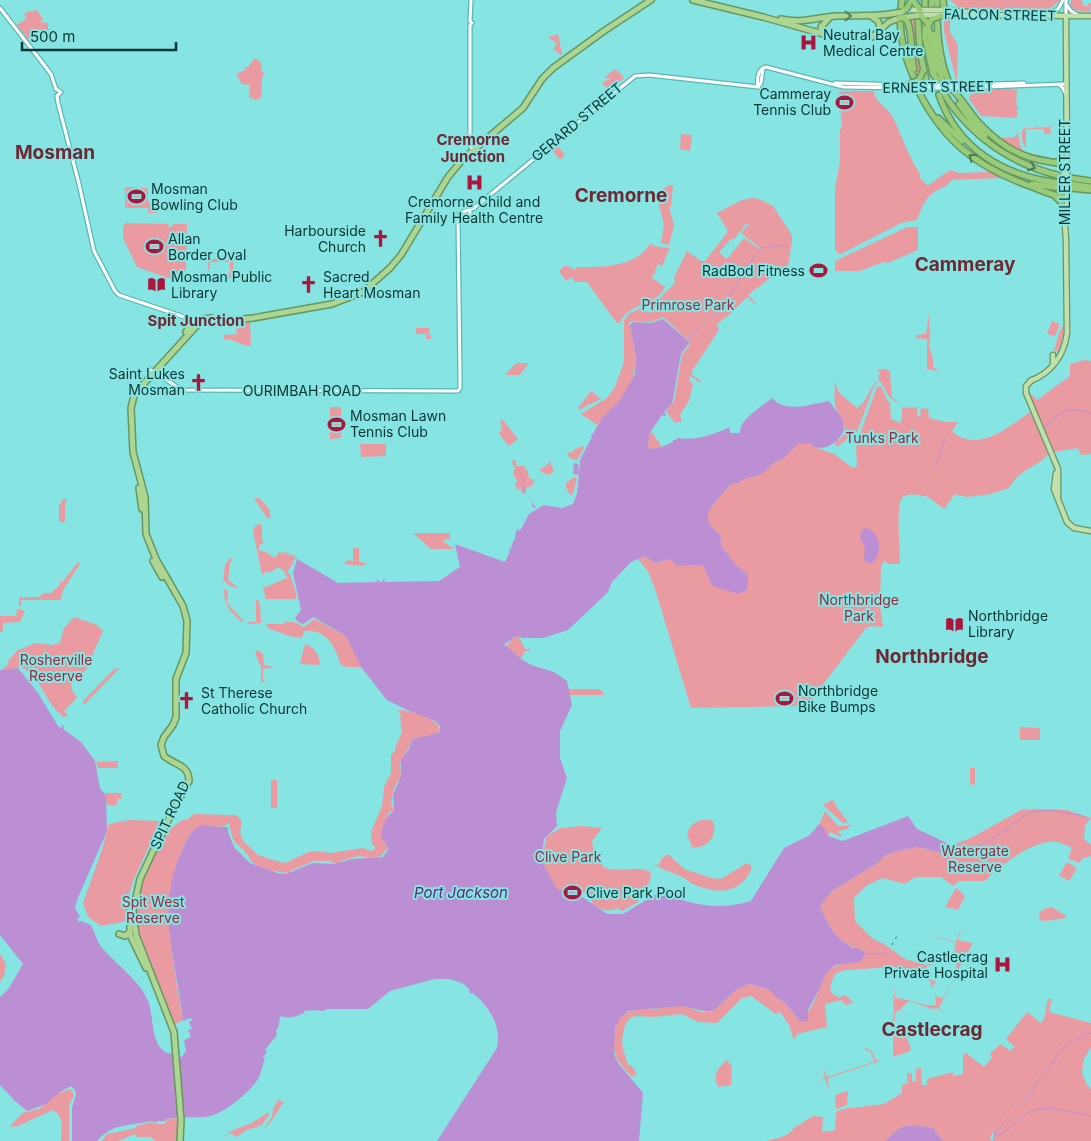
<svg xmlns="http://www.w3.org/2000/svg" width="1091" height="1141" viewBox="0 0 1091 1141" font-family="Inter,sans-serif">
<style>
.green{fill:#ea9ba2;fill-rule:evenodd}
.water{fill:#bc8fd4}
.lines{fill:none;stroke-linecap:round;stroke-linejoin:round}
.stream{stroke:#bc8fd4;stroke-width:1}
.motorway-tunnel{stroke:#6dc1bf;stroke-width:5;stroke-dasharray:5 2.5;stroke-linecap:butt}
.secondary-casing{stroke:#58b7b5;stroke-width:5.5}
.primary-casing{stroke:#679660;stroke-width:7}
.trunk-casing{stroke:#679660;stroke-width:8}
.motorway-casing{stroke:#679660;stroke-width:8}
.secondary{stroke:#fff;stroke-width:3}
.primary{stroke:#c2e0ae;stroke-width:4.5}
.trunk{stroke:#aed693;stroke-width:5}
.motorway{stroke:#99cb78;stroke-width:5}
.rail{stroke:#306b69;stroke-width:1;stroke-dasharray:2.5 5;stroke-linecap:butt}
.secondary-bridge-casing{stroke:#58b7b5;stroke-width:5.5;stroke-linecap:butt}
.primary-bridge-casing{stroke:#679660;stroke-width:7;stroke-linecap:butt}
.trunk-bridge-casing{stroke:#679660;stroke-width:8;stroke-linecap:butt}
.motorway-bridge-casing{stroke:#679660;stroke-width:8;stroke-linecap:butt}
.secondary-bridge{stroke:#fff;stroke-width:3}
.primary-bridge{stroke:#c2e0ae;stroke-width:4.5}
.trunk-bridge{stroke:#aed693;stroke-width:5}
.motorway-bridge{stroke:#99cb78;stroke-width:5}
.oneway{stroke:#547d5f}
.oneway2{stroke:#4a7853}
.labels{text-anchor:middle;stroke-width:4;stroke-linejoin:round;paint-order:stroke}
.street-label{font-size:14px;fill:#0a3534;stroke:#86e4e2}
.poi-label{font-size:14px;fill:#0a3534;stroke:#86e4e2;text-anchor:start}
.park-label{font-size:14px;fill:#942b3f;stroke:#86e4e2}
.neighbourhood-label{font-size:15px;font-weight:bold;fill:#6e2833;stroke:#86e4e2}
.water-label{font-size:15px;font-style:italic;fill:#61297a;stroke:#86e4e2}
.district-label{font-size:19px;font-weight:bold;fill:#6e2833;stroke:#86e4e2}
</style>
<rect width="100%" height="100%" fill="#86e4e2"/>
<g class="green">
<path d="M950 0H1060L1049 10H966L958 7Z"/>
<path d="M1071 0H1082L1083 6H1088V3H1091L1090 12 1074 10 1070 5Z"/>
<path d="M36 9 43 19 40 22 48 23V29H59L47 30 41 35 37 31 28 39 17 25 27 18 24 14 29 11 32 12Z"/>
<path d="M950 18V32L958 45 957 80H956L944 31V19Z"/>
<path d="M910 19H916C915 36 924 67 918 78L914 62Z"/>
<path d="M558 34 562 54 561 55 553 49 557 44 548 37Z"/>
<path d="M255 58 258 59V62L260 60 262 68 261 70 264 73 262 79 261 98 256 100 249 97 250 85 242 84 236 74 245 70V67H248Z"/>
<path d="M615 69 616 70 613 76 617 70 624 78 609 91 602 82 611 79 606 78 605 77Z"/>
<path d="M1012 88 1015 91 1017 88 1016 106H1018V110H1016L1018 112 1017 114V118L981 116 969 99 970 95 978 91Z"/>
<path d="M841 91H874C874 101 887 107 892 116 902 135 908 156 920 174V178L928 186C936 180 943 174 951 170L959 173 989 172 1002 178 952 180C946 188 941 187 933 193 924 199 921 210 917 220L901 223 841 254 838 253 835 250V188L840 162V130L842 127 839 93Z"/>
<path d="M1050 123 1051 134H1044V129H1026V148C1021 143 1022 136 1022 130L1026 128H1035V126L1038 128 1041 127 1044 128 1050 126Z"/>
<path d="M1018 132C1020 151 1022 154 1041 155V158C1024 154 1008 147 996 135L1000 136V138L1015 137Z"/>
<path d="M681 134 692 135 690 151 680 149Z"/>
<path d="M557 145 565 155 560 160 553 151 549 154 548 152Z"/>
<path d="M669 185H673L671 207H669L674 225 669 245 661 243 664 224 658 201 664 188Z"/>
<path d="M125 187 148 188V202H150V208H157V213H148V221V208H125Z"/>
<path d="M752 198 759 199 773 206 792 235V241L788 266 776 270 777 272 774 273V275L748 295 756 303 755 304 747 297 731 313 716 325 719 328 717 333 692 371V375L701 381 700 383 691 376 689 380 693 384 689 401 680 415 682 421 675 423 666 411 674 402 682 355 690 344 688 340 695 332 687 339 663 317 651 322 633 321 628 323 630 325C636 357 641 371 621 399 614 409 604 415 597 425L581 414 607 398 615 387 624 362V320L630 313 642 308 643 310 651 313 658 303 657 301 675 283 674 278 687 251 701 261H705L727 233V229L717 213 742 200ZM747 223 752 228 748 225 741 233 760 248 759 249 744 238 727 259 719 252 731 239H734ZM756 253 724 305 700 327 724 304Z"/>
<path d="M126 223 168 224 169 227H172L173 224H187L186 270 184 272V277H179L177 279 168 278 137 267 123 238V226Z"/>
<path d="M907 227H918V250L888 263 884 262 860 271H835V261Z"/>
<path d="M652 243 653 246 670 248 662 266 658 264 655 270 656 272 651 277 665 287C656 307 628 302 620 323H617L613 318 587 282H575L572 277 566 281 559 271 565 265 575 270 576 268 575 267C596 267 623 268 641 254 645 251 648 246 652 243Z"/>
<path d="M208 259H233L234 277 226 279H208V271H210V277H227L230 272V262H210V269H208Z"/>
<path d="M929 313 930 336 929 345 933 359V368L937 369V371L924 368H927V339L916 338V335L926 334Z"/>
<path d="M250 321 251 346C240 346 235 339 224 339V335L237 334 236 322Z"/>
<path d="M1052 321 1060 324 1055 336 1047 334Z"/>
<path d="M1064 324C1064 334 1062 342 1058 351H1054L1059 333Z"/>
<path d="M416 328H429V334L427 335H431V339H426V334H416Z"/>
<path d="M1085 360 1091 361V454L1081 455 1078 448 1054 452 1048 438 1044 442 1048 455C1033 469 1020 469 1009 488L991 494 967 497 955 494 944 509C939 506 934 500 928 497 922 495 906 492 902 498 896 505 900 552 900 564H889L884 561 881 567 880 606 883 627 872 626 866 628 809 703 801 706 691 708 656 592 648 571 638 559 645 556 655 563 670 559 677 566 703 565 748 575 736 565 722 547 720 535 710 525 708 520V513L711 507 731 484 739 483 743 479 761 475 776 461 783 459 799 443H809L814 447 834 454 853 468 857 466 856 445 877 387 880 386C885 390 884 398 890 403L891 419 900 423 902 418V408L917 407V416L920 417 921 408 928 409 929 418 945 422H958L952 431C977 454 1009 427 1030 412L1038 428 1042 426 1029 392 1037 400 1070 376V364Z"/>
<path d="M516 363H529L520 375H505Z"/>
<path d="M877 369H885L890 371 892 398 900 403C886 400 887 388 878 379L880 373Z"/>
<path d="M835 381 839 393 857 408C867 402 868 390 876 382H878L874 386 857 432 851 434 846 440 837 447 834 443C857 431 837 417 835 405 834 397 835 389 835 381Z"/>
<path d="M591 391 601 399 586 406 580 410 578 408Z"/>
<path d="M330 407H341V438L330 439Z"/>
<path d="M502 419 518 439 509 446 499 434 502 428 500 422Z"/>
<path d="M651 431 662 447 648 449 647 441Z"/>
<path d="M360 444H386V456L361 457Z"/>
<path d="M583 446 584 448 577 460 572 459 567 455 568 452 572 453 575 449Z"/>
<path d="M513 460H516V466H524L528 472 529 478 534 480V484L530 485 532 487H526V494L522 493 519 484 520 489 517 490 515 483 518 482 513 474 515 468 512 463Z"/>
<path d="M550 461 554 472 549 475 541 472 540 468 545 467Z"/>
<path d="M574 477 577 478 573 494 570 495 566 487V483Z"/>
<path d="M254 498H259L269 509 271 518H267Z"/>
<path d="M62 499H67L65 504V522H59V504H61Z"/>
<path d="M262 524V540L264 543 259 545V550L266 552 275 558 279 552 292 556V555L284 552V551L296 556H294L297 560H292L294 562 287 572 290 574 297 596 295 599H266L263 588 287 578 284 571 278 567 269 573 267 571 262 575 253 530 256 525Z"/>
<path d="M413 533H450V539H445L443 541 454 549H431Z"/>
<path d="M353 548H359V562L368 563 362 566 344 564 347 560 353 561Z"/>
<path d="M230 558H231L232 561 230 563 228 580 239 588 230 586 223 580 225 565Z"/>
<path d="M78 562 80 564 63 590 61 600H21L22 605 19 606V597H39L44 593H51L60 585V575L61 584Z"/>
<path d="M224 589 228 591 227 603 243 620 242 622C229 610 224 606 224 589Z"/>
<path d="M256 599 260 603 261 623 248 624V622H256Z"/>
<path d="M19 609 25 611 20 622 3 623V632H0V616H16L18 611H14Z"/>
<path d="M74 617 97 625 103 631 86 670 71 684 72 690 77 698 64 711 68 716 63 717C60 713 55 710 52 705 42 691 36 673 19 666L18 668 2 670 9 663 8 661 19 649H21L36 643 51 645 60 643 64 628Z"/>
<path d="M314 619 346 636 362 667H347L341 665C335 646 326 628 304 631L302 638 289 636 268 628 266 624H284L285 622H294L304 627Z"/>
<path d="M516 636 519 637 525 649H530V651H525L521 659 507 646 511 640Z"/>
<path d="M305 644C314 647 318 653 320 662L319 665 300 664Z"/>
<path d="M257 650 263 654 264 665 275 667 263 669V679L266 682H261V668L263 667H261L255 653Z"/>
<path d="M115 668 121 669 114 671H117L85 704H83V701Z"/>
<path d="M567 689H600L605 695H569Z"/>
<path d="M398 710C409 710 439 718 440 731L435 734 413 739 400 764 401 776 394 788 391 803 394 811 389 812 381 834V837L386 842 387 849 381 856 371 858 359 856 341 861 336 864 330 861H314L290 871V873C279 872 260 870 252 862 250 860 249 857 248 855 234 839 233 846 229 822L225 826 192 831C156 890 172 956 183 1020L174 1025 137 928 136 910 141 882 163 835 182 820H187L194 814 229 815H236L242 821 240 832 243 841 258 855 273 860 285 863 309 852 315 851 331 853 363 848 371 851 376 848 372 844 371 832 382 806 384 787 391 773V755L395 751V748L402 732 400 718H402Z"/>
<path d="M1020 727 1040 728V740H1020Z"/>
<path d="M118 761V768H98L96 762Z"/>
<path d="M970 768H975V785L970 784Z"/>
<rect x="271" y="780" width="6" height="28"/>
<path d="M105 793H121V799H117V805H107Z"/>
<path d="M832 800 834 801 836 806 848 822 843 823 823 805Z"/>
<path d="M1036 809 1067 810 1091 818 1085 825 1084 839 1091 845V856L1083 858 1079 863 1068 858 1072 848C1068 846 1062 843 1057 842 1034 839 1000 865 985 881H959L953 886 941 877H915L905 884 882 878 866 886 854 898 855 921 873 939 884 944 905 959 926 965 941 960V964L936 963 927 966 926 973 931 980 936 981 932 988 930 981 895 967 846 970 836 973C833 978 827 989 833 994 835 996 839 996 841 998L842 995 848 997 853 1003 846 1005 841 1000 825 1004 827 1027 797 1034 794 1040 789 1025 780 1012 776 1014 751 996 742 998 717 1023 698 1022 682 1014 654 1017 636 1016 630 1018 625 1025 622 1040 623 1049 628 1065H631L637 1074 632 1077C619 1063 612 1057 614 1037 618 1006 632 1011 656 1009 665 1008 675 1005 683 1006 689 1006 693 1010 698 1011 702 1013 709 1012 713 1011L737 989 749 984 768 989 777 998 785 1003 801 1022C807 1016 815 1001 818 992 822 985 822 976 828 971 839 961 852 965 864 957V952C838 942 831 932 820 906L832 891 876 864 886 855 902 850 918 847 942 853 952 850 951 845 969 839 1021 810Z"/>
<path d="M825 811 838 826H848L850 824 851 825 847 829 839 831 838 833 842 835 841 837 830 832 828 837 819 825Z"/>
<path d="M129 820 161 821 133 881 128 899 127 921 101 926 88 917 83 903 102 850 109 824Z"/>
<path d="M703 820H710L713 822C719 836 705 850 692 847L687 834C690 825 694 822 703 820Z"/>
<path d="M581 826 602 828 592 841C594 856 598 855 603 867 618 874 636 864 651 872 651 882 647 891 638 895V902L622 911 617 908C609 913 600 909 593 904 587 888 572 891 558 890L541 861 547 836 561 828Z"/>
<path d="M668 854 684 869 711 878 721 879 747 863 752 866C744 893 719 895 695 885 690 883 687 879 682 877 673 872 663 871 654 864L659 865 661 859Z"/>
<path d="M1067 862 1077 868 1069 881 1058 875 1060 874Z"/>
<path d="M956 888 965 896 958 910 945 907Z"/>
<path d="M1052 907 1066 916V918L1046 921 1040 920 1039 913 1044 909Z"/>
<path d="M962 927 958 940 973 943 956 974 968 980 955 975 939 1008 948 1016 937 1008 932 1009 909 1001 901 1008 908 1018 901 1009 895 1013V1028L907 1037 924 1030 907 1038 911 1049 910 1051 893 1057 894 985 895 998C909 998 922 1007 936 1005L935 992 937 997 943 998 953 979 959 954 954 950 945 958 954 950 956 943 921 933 956 942Z"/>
<path d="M0 954 6 964 4 976 0 982Z"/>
<path d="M1048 999H1052L1049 1012 1091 1023V1047L1084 1059 1082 1073 1087 1085 1091 1089V1141H994L995 1132 990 1136 992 1141H943L933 1128 915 1125 901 1127 885 1141H767C776 1138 789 1137 794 1128L813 1116 823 1117 822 1132 835 1130 836 1112 843 1109 884 1104 902 1093V1085L910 1083 907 1082V1073H912V1082L916 1081V1069L921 1068 922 1085H927V1079L953 1072V1076L963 1074V1055L966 1053 984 1067 992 1058 990 1053 1001 1044 1010 1051 1015 1047 1006 1039 1027 1012 1041 1023 1044 1019Z"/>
<path d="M866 1047 867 1049 872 1051 875 1059 880 1061 828 1078 829 1090 825 1079 814 1083 825 1078 823 1066 827 1077 874 1062 871 1052 865 1050Z"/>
<path d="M727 1060 732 1067 731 1085 718 1087C713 1074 717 1069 727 1060Z"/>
<path d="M70 1089 73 1092 74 1096 69 1105V1141H61C62 1129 64 1116 53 1110L18 1126 10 1127 22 1113 39 1109 57 1094Z"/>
<path d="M848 1091 847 1105 836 1109 835 1095Z"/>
<path d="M278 1100 284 1102C276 1111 275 1121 264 1128L272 1117 273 1109Z"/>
<path d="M267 1113H269V1115L261 1126H258L261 1119 257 1127 246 1130 237 1137 230 1133 220 1139 233 1130 252 1123Z"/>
<path d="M176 1117 178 1126 176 1141H155L151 1137H137L135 1134 118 1141H102L107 1134 136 1128V1126L152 1122 156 1124H165L167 1120Z"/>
</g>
<g class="water">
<path d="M663 319 687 340 689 343 681 354 672 404 664 412 666 414 665 416 662 415 649 434 648 449 662 447 673 442V440H676L677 438C696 441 713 435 730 427V433H740C740 418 762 407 772 398 786 414 811 404 829 401L843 420 844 431 837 441 827 447 819 448 814 447 809 443 805 444 799 443 783 459 776 461 761 475 743 479 739 483 731 484 711 507 708 514V520L710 525 720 535 722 547 736 565 748 575 747 590 738 594 712 586 703 565 677 566 670 559 655 563 645 556 631 562 612 582 608 592 568 630 543 638H523L516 636 505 644 504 645 507 646 521 659 531 665 554 672 567 681 572 705 560 731V758L567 778 556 812 557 826 544 839 541 861 558 890 574 891 607 914H623L658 893C692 903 715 912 751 901L784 848 810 835 819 824 824 828 828 836 843 841 908 816 917 829 951 845 952 850 942 853 918 847 902 850 886 855 876 864 832 891 820 906C825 918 830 929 839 938 843 942 848 944 852 948H858L866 953 860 962 835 965 826 973 819 990 808 1010V1021L801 1022 785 1003 777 998 768 989 749 984 737 989 713 1011C700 1012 695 1008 682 1006L628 1011 620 1018 615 1028 614 1054 618 1063 643 1093 639 1141H437L497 1048C502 1026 489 1007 473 993L471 994 469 991 470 990 464 984 450 979H435L390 991 368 1009H327L323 1011 314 1010 304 1011V1013C296 1017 288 1019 280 1016L279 1025 276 1031 277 1035 265 1050 267 1051 265 1055H263V1057L265 1058C262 1066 262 1072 258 1079 251 1091 222 1116 205 1117 192 1118 180 1116 167 1119L165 1121H157L156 1123 152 1121C130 1126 112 1123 97 1141H72V1108L76 1095 75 1090 71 1086 60 1092 46 1104 27 1111 14 1100 0 1085V997L9 988 23 964 0 935V670L18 668 38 693 58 726 61 728 62 725 64 726 63 729 81 742 95 761 100 788 106 796 107 831 77 900 75 908 80 917 77 919 79 922 81 921 91 925C95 933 97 942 103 949 116 964 141 982 148 1001 155 1017 149 1059 178 1053L181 1058 186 1051 184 1040 191 1037 188 1030 192 1029 189 1022 192 1020 191 1018 183 1021C177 963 154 906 183 849 187 841 190 831 198 827 206 823 212 827 220 827 223 827 225 827 228 827V832L234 847 250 863 277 873 286 874 313 863 334 864 352 859 383 857 388 850 386 842 381 839C381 829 385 816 394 811L393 795 401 776V760L408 751 413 739 438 733 440 731V726L435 721 407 710 387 700 361 667 346 636 313 617 305 623 301 624 296 620 295 618 301 610 293 573 297 559 338 583 378 582 376 579 379 580V582H382L384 579H385L384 582 439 581 460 567 455 544 505 562 510 551 508 547 511 549 513 541 515 540V536L517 537 515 535 517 529 520 531 529 514 537 509 532 506V503L525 493 537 509 544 505 562 508 573 504 577 493 579 475 573 474 574 463 578 464 579 473 580 460 592 437 591 435 593 434 602 418 620 400 635 374 636 358 630 325 634 322 651 323Z"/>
<path d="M867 528C889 536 877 574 864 560L865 548 860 537 862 530Z"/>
<path d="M915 1125 933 1128 943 1141H885L901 1127Z"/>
</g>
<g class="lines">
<g class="stream">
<path d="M687 340 724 305 749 264 760 249 762 248 784 245 788 246"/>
<path d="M1043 430C1054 420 1060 408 1076 410 1082 410 1086 411 1091 414"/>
<path d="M936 465 945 439"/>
<path d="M518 469 524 478 523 484 525 492"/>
<path d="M1007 830 1014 837"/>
<path d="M952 850C961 848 971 848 979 846 984 844 988 840 993 838 1022 821 1023 806 1062 812 1071 814 1081 814 1088 819"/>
<path d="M866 954 881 953 889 955"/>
<path d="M995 1135 1003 1133 1026 1114 1037 1109 1051 1108 1091 1116"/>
<path d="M993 1141 995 1132 1032 1093 1036 1083 1050 1067 1061 1049 1083 1035 1091 1033"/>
</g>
<g class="motorway-tunnel">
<path d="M919 11 920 0"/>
<path d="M934 82 939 95"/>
</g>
<defs>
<g id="secondary">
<path d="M471 0 470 21 472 23 470 25V133L471 147 473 150"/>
<path d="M1066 0V16"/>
<path d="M1066 4 1071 11 1078 15"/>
<path d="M0 8 51 74 56 89"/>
<path d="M1049 14 1058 9 1063 0"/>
<path d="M835 83 906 85"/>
<path d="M1058 84 1062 87 1066 94"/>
<path d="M957 85 1024 83"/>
<path d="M758 87C757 79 757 69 766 67L843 87 908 88"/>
<path d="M758 87 761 83 763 68"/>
<path d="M959 88 1066 84"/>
<path d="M56 89 61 92 57 96"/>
<path d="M57 96 58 103 79 184 94 251 115 291 119 295 193 320"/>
<path d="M471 139 479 141"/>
<path d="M474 208 635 76 649 75 758 87"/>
<path d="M469 217 470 212"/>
<path d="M151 370 182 390 458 391 460 388V375L458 218 460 213 474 208"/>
</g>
<g id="primary">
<path d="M943 10 980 13"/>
<path d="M941 15 1091 16"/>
<path d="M1066 16 1067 173"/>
<path d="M1064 168V138"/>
<path d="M1067 190V219"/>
<path d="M1053 355V363"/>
<path d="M1032 380 1026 386V393L1058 469V497"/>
<path d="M1030 381C1051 373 1064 356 1067 333L1066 240 1064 211"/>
<path d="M1056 473 1054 489 1067 522 1074 528 1091 531"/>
</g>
<g id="trunk">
<path d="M693 0 763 17 834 37H872L889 22 899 18"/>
<path d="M872 17 878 21 880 27"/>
<path d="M781 19C801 24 817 17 837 16 857 15 876 17 896 13"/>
<path d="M821 33V27L830 17"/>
<path d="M186 332 194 320 211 318"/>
<path d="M139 488 142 509"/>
<path d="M153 561 162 577"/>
<path d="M130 906V935L146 968"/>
<path d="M119 934 125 936 130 932"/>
<path d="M180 1141 181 1120 174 1032 136 935 133 911 140 879 163 830 189 781C189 764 174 765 164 756L161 745 164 737 173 725 176 717V679L186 653 187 621 183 606 156 559 146 534 145 497 133 452 131 408 134 396 139 389 199 323 253 318 332 304 363 292 390 268 401 255 448 177 463 159 523 108 542 79 553 68 604 31 651 0"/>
</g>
<g id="motorway">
<path d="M902 0C897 27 904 56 915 80"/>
<path d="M925 0V38L933 74"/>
<path d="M943 0 944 10"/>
<path d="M937 8V0"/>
<path d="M931 10 932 0"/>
<path d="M902 12 907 8 912 0"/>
<path d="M937 18C938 41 940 61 949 83"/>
<path d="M918 19 920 52 927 85"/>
<path d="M907 21C913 31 910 55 914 69"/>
<path d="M928 25 936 71"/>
<path d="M934 34 936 55 943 85"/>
<path d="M933 72C956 126 1005 163 1061 176"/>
<path d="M952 90C958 93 972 116 979 123 992 137 1008 150 1026 156 1038 161 1051 161 1064 165"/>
<path d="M919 92C944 141 976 166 1027 185 1039 189 1050 195 1063 197"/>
<path d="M939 95C958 150 1005 177 1061 183"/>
<path d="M959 104 972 122 985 136"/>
<path d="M938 118 962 141"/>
<path d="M1056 162 1060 161 1064 156"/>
<path d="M1070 178 1091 181"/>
<path d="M1032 184 1061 188"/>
<path d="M1070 184 1091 187"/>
<path d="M1070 188 1091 190"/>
<path d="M1055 196 1061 202 1064 212"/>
</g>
</defs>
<use href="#secondary" class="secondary-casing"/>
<use href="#primary" class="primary-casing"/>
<use href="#trunk" class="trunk-casing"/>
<use href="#motorway" class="motorway-casing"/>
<use href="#secondary" class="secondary"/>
<use href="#primary" class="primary"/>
<use href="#trunk" class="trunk"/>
<use href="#motorway" class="motorway"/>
<path class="rail" d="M892 945 894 939 897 937"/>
<defs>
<g id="secondary-bridge">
<path d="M912 85H957"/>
<path d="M908 88H959"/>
</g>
<g id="primary-bridge">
<path d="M914 10H941"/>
<path d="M924 15H941"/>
<path d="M1067 173V190"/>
<path d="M1063 192 1064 170"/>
</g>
<g id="trunk-bridge">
<path d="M896 13 902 12"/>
<path d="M900 18 921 15"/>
</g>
<g id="motorway-bridge">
<path d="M914 2 920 10"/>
<path d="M921 15 928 24"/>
<path d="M899 18H904L907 21"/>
<path d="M928 25 932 19 941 16"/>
<path d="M907 85 919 80 923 71"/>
</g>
</defs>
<use href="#secondary-bridge" class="secondary-bridge-casing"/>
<use href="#primary-bridge" class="primary-bridge-casing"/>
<use href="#trunk-bridge" class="trunk-bridge-casing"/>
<use href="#motorway-bridge" class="motorway-bridge-casing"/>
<use href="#secondary-bridge" class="secondary-bridge"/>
<use href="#primary-bridge" class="primary-bridge"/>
<use href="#trunk-bridge" class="trunk-bridge"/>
<use href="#motorway-bridge" class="motorway-bridge"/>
</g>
<defs><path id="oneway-chevron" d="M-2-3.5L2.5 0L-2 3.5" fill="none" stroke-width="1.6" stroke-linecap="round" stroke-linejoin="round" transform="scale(1.25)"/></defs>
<use class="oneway" href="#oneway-chevron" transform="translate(848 16)"/>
<g class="oneway2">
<use href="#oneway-chevron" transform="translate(972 157) rotate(-144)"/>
<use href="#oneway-chevron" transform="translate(1032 167) rotate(22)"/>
</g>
<defs>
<symbol id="hospital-bare" viewBox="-9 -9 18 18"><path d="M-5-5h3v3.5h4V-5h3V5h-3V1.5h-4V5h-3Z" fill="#ab153e" stroke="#86e4e2" stroke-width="2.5" paint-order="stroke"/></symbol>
<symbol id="stadium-bare" viewBox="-9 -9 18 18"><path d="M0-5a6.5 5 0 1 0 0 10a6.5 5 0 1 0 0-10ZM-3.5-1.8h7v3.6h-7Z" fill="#ab153e" stroke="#86e4e2" stroke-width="2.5" paint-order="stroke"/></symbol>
<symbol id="church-bare" viewBox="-9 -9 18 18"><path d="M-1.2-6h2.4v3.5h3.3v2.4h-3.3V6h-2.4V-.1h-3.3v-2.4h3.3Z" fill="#ab153e" stroke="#86e4e2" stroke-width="2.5" paint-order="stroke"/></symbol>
<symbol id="library-bare" viewBox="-9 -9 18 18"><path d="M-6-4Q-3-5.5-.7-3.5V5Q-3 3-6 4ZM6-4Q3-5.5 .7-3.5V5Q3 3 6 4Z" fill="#ab153e" stroke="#86e4e2" stroke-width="2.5" paint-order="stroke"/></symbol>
</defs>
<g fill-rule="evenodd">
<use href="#hospital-bare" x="796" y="30" width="25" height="25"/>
<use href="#stadium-bare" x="832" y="90" width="25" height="25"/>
<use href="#hospital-bare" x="462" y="170" width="25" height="25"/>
<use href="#stadium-bare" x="124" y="184" width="25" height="25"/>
<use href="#church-bare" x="368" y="226" width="25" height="25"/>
<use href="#stadium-bare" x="142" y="234" width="25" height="25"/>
<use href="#stadium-bare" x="806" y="258" width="25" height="25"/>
<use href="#library-bare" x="144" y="272" width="25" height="25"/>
<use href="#church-bare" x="296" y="272" width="25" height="25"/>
<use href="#church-bare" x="186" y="370" width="25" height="25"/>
<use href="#stadium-bare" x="324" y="412" width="25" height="25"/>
<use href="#library-bare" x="942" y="612" width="25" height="25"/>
<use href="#stadium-bare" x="772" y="686" width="25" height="25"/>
<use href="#church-bare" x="174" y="688" width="25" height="25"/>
<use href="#stadium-bare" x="560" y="880" width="25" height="25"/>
<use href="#hospital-bare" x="990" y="952" width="25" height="25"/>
</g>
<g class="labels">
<g class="street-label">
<text transform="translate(1000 15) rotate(1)" y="5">FALCON STREET</text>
<text transform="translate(938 87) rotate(-1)" y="5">ERNEST STREET</text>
<text transform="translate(577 122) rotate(-40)" y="5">GERARD STREET</text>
<text transform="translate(1065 172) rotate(-90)" y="5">MILLER STREET</text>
<text x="302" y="396">OURIMBAH ROAD</text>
<text transform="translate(170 815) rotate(-65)" y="5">SPIT ROAD</text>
</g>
<g class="poi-label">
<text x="823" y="40">Neutral Bay<tspan x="823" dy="16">Medical Centre</tspan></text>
<text x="831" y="99" text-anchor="end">Cammeray<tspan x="831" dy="16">Tennis Club</tspan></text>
<text x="151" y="194">Mosman<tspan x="151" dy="16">Bowling Club</tspan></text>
<text x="474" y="207" text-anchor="middle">Cremorne Child and<tspan x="474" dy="16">Family Health Centre</tspan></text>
<text x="366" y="236" text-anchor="end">Harbourside<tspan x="366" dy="16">Church</tspan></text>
<text x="168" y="244">Allan<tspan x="168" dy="16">Border Oval</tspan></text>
<text x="805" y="276" text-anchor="end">RadBod Fitness</text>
<text x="171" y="282">Mosman Public<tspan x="171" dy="16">Library</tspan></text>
<text x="323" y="282">Sacred<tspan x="323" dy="16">Heart Mosman</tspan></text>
<text x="185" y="379" text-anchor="end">Saint Lukes<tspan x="185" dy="16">Mosman</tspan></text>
<text x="350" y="421">Mosman Lawn<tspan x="350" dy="16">Tennis Club</tspan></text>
<text x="968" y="621">Northbridge<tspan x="968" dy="16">Library</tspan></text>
<text x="798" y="696">Northbridge<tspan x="798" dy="16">Bike Bumps</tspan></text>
<text x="201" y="698">St Therese<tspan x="201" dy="16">Catholic Church</tspan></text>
<text x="586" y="898">Clive Park Pool</text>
<text x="988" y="962" text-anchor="end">Castlecrag<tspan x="988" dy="16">Private Hospital</tspan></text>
</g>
<g class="park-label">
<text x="688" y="310">Primrose Park</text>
<text x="882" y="443">Tunks Park</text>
<text x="859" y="605">Northbridge<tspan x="859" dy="16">Park</tspan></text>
<text x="56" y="665">Rosherville<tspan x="56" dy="16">Reserve</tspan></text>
<text x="975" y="856">Watergate<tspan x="975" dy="16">Reserve</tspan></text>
<text x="568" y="862">Clive Park</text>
<text x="153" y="907">Spit West<tspan x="153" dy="16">Reserve</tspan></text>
</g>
<g class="neighbourhood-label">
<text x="473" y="145">Cremorne<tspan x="473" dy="17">Junction</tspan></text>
<text x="196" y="326">Spit Junction</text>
</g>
<g class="water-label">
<text x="461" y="898">Port Jackson</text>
</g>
<g class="district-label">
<text x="55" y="159">Mosman</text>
<text x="621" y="202">Cremorne</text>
<text x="965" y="271">Cammeray</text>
<text x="932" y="663">Northbridge</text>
<text x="932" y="1036">Castlecrag</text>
</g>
</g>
<path d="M22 42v8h154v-8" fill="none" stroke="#0a3534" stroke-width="2.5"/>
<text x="30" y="42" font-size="15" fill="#0a3534" stroke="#86e4e2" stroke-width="4" paint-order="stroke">500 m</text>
</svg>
